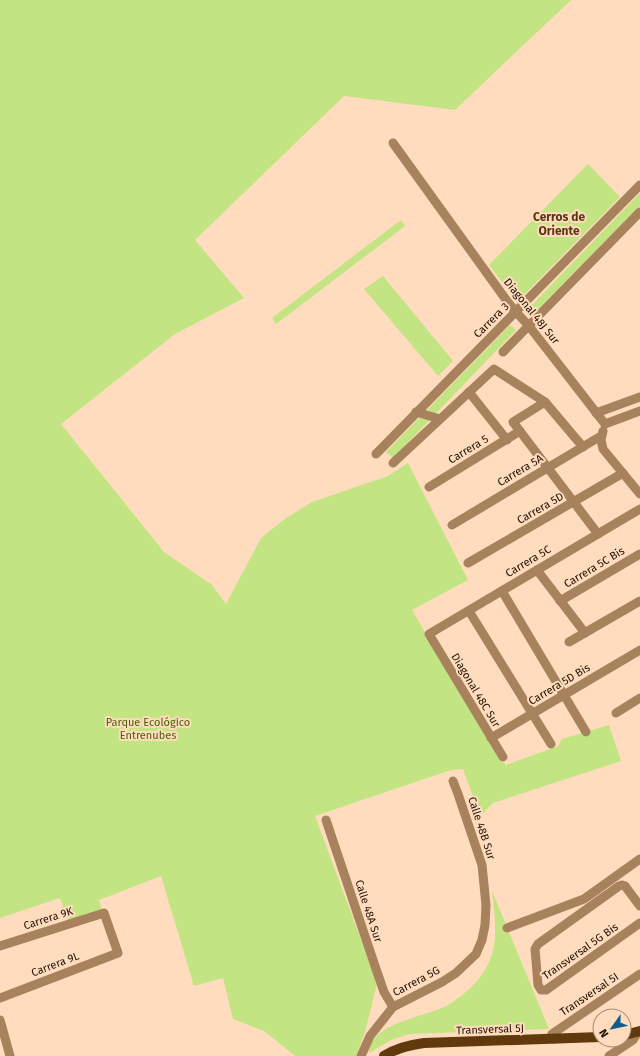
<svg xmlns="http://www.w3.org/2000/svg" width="640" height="1056" viewBox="0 0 640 1056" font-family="'Fira Sans',sans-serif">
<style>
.green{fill:#c3e482}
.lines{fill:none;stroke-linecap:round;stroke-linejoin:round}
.minor{stroke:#a8815d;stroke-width:9}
.major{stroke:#60390c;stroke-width:10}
.labels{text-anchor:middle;stroke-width:4;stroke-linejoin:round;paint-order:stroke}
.street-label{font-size:11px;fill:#201104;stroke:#fedcbd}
.park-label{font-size:11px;fill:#496004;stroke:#fedcbd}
.neighbourhood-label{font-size:12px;font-weight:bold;fill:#593712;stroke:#fedcbd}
</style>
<rect width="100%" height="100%" fill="#fedcbd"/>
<g class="green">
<path d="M0 0H571L455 110 344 96 195 240 244 298 175 334 61 424 164 552 212 585 226 604 261 538 286 518 312 502 388 476 408 463 468 580 412 610 499 759 506 765 558 746 562 739 609 725 621 761 493 803 480 816 463 769 452 770 439 774 315 816 377 983 365 1032 356 1056H295L264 1031 233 1019 223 978 194 986 161 876 99 900 102 911 68 921 60 898 0 918Z"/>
<path d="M588 164 620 197 517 302 489 265Z"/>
<path d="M640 193V206L537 310 531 306Z"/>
<path d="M401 220 405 226 276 324 272 318Z"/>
<path d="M383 276 453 361 438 376 364 289Z"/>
<path d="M510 325 516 330 393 458 386 452Z"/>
<path d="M492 891 549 1029 409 1034 391 1040 369 1053C369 1050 369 1046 371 1044 381 1022 426 1016 446 1006 469 993 489 973 494 946 497 928 494 910 492 891Z"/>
</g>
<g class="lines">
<g class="minor">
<path d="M393 143 507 301 516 312 529 326 605 424"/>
<path d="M503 352 640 212"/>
<path d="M469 392 507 440"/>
<path d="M545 402 513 422 598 534"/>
<path d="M416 412 440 419"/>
<path d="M596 413 640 397"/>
<path d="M605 424 640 411"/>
<path d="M603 431 601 440 603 449 640 494"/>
<path d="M376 454 640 185"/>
<path d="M393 463 494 369 545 402 583 447"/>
<path d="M429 487 520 431"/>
<path d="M452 525 601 436"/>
<path d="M468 563 623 473"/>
<path d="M537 570 585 633"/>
<path d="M502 591 586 732"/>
<path d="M560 601 640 554"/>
<path d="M469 611 551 744"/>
<path d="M569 642 640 601"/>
<path d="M616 713 640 698"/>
<path d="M491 738 640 650"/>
<path d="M503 757 429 634 640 509"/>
<path d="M326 820 376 969 384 992 393 1007"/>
<path d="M640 906 625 886 622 885 619 886 538 944 535 949 538 985 541 990H546L640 923"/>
<path d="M507 928 584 899 640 859"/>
<path d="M0 946 104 913 118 953 0 998"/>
<path d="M0 1020 10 1056"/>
<path d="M554 1039 552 1034 640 974"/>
<path d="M361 1056 370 1036 393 1007 442 982 456 973 476 954 482 940 485 925 486 905 482 865 458 794 453 781"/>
<path d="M609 1056 633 1040 638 1032"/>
</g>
<g class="major">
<path d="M624 1035 640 1031"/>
<path d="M384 1056C396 1048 409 1045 424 1043L600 1037"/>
</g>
</g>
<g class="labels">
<g class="street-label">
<text transform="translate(532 311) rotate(51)" y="4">Diagonal 48J Sur</text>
<text transform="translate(491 320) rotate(-45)" y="4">Carrera 3</text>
<text transform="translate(468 449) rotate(-31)" y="4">Carrera 5</text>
<text transform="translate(520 470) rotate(-31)" y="4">Carrera 5A</text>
<text transform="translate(540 508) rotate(-30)" y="4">Carrera 5D</text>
<text transform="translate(528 561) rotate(-31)" y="4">Carrera 5C</text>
<text transform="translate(594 567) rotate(-31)" y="4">Carrera 5C Bis</text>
<text transform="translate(559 684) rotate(-31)" y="4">Carrera 5D Bis</text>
<text transform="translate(476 690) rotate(59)" y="4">Diagonal 48C Sur</text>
<text transform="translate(482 828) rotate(72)" y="4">Calle 48B Sur</text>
<text transform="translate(369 911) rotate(72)" y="4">Calle 48A Sur</text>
<text transform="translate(48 918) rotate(-18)" y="4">Carrera 9K</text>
<text transform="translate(580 951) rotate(-35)" y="4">Transversal 5G Bis</text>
<text transform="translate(55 964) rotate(-21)" y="4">Carrera 9L</text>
<text transform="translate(416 981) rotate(-28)" y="4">Carrera 5G</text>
<text transform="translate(589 994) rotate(-34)" y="4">Transversal 5I</text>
<text transform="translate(490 1029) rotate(-2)" y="4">Transversal 5J</text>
</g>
<g class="park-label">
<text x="148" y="726">Parque Ecológico<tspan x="148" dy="13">Entrenubes</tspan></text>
</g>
<g class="neighbourhood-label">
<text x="559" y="221">Cerros de<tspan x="559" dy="14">Oriente</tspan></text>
</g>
</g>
<g transform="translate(612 1028) rotate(237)"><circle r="19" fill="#fedcbd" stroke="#a58b73"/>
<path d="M0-3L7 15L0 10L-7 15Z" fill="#0e5d90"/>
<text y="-6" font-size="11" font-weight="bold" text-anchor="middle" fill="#201104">N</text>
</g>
</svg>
